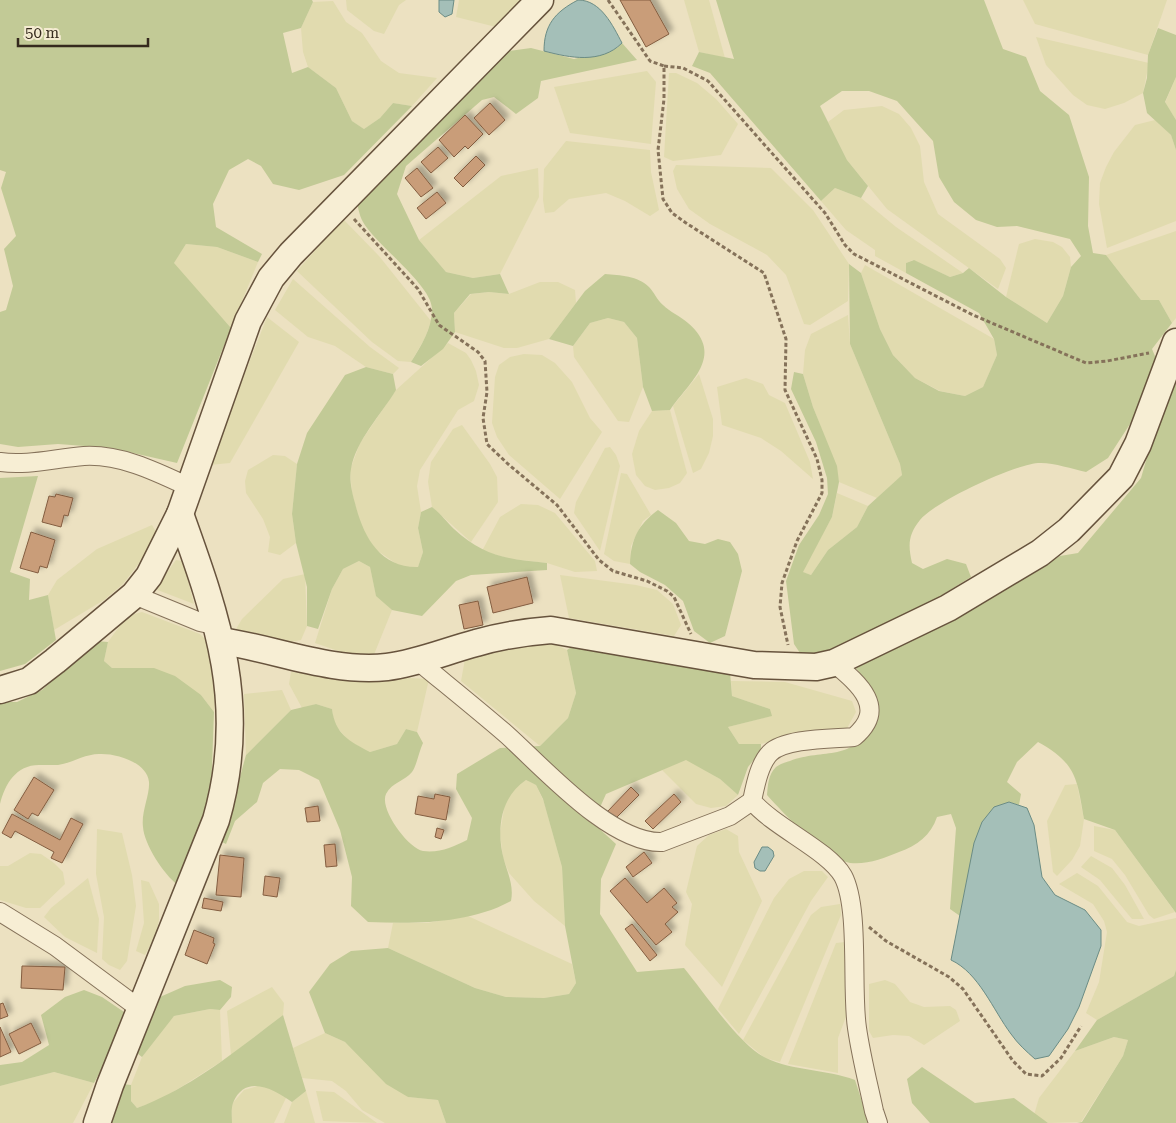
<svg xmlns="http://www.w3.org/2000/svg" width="1176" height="1123" viewBox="0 0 1176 1123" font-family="'Roboto Serif',serif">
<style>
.farmland{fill:#e1dbaf}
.green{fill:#c2ca96}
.water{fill:#a4bfb8;stroke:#6b8c85}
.building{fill:#c99d79;stroke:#835d40;filter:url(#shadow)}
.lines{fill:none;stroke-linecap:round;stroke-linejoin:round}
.street-casing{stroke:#85725a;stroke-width:20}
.secondary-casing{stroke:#67533d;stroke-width:29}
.path{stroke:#85725a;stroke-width:3;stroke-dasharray:4 2.5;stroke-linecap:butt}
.street{stroke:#f7eed4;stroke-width:18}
.secondary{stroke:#f7eed4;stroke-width:26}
</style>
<defs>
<filter id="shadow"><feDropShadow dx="4.5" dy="-4.5" stdDeviation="2.5" flood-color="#0004"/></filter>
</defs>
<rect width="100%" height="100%" fill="#ece1c1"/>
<g class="farmland">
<path d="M346 0H406L399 5 384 34 374 31 347 10Z"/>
<path d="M459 0H524L496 27 456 17Z"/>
<path d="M684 0H709L725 58 699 52Z"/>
<path d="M1023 0H1167L1148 55 1035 24Z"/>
<path d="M333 1 346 22 362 33 381 61 399 73 437 78 412 106 393 103 380 118 364 129 352 121 336 88 308 67 303 52 301 28 313 2Z"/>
<path d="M1036 37 1149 63 1143 93 1124 103 1105 109 1087 105 1073 95 1046 65Z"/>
<path d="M647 71 656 82 651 144 570 133 554 87Z"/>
<path d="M669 73H676L697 83 716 99 738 124 721 155 673 161 664 157Z"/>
<path d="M1176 77V120L1165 103Z"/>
<path d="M882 106 899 114 911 128 920 146 924 182 938 214 1000 259 1006 268 998 289 887 209 847 160 828 122 844 110Z"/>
<path d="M1155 120 1171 135 1176 150V221L1107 248 1099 204 1100 183 1106 167 1114 152 1135 125Z"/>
<path d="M566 141 650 150 651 172 659 210 650 216 625 201 606 193 569 199 554 212 545 213 543 200 544 169Z"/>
<path d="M676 165 771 168 813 210 849 264 848 301 810 325 804 324 786 275 767 255 710 224 689 209 677 189 673 171Z"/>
<path d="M538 168 539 197 500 274 473 278 446 272 419 240 501 176Z"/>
<path d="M835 188 861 198 896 227 963 273 950 277 913 260 906 263V273L875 256V250L846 230 821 201Z"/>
<path d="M343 219 379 256 431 321 425 338 411 362 398 361 372 342 297 271Z"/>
<path d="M1176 231V318L1172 323 1159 300H1141L1106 255Z"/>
<path d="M1035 239 1053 242 1062 247 1070 257 1071 267 1063 296 1047 323 1006 297 1019 244Z"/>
<path d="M186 244 217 247 258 262 231 328 173 264Z"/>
<path d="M865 265 994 339 997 355 983 387 965 396 940 391 915 378 893 355 880 329 861 273Z"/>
<path d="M293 279 370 347 399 368 393 374 366 367 335 346 308 337 275 310Z"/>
<path d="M540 282H558L575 290 576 303 549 339 517 348H504L455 332 454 313 471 294 489 292 509 294Z"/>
<path d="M848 315 850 344 900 464 902 475 877 498 839 482 835 463 813 407 803 374 805 350 811 334Z"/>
<path d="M267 317 299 342 230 463 209 465Z"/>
<path d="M608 318 624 322 637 338 643 387 629 422 618 421 574 357 573 346 590 323Z"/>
<path d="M448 343 466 353 471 360 476 371 479 385 474 401 458 410 420 470 417 486 421 512 418 528 423 552 418 567H401L375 549 361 527 352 493 350 470 360 443 396 390Z"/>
<path d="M524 354 542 355 555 363 572 382 590 418 602 432 560 499 509 455 497 437 492 423 495 377 499 365 510 357Z"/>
<path d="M699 374 713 419V436L709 453 701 469 693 473 673 406Z"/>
<path d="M746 378 763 384 769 395 785 403 810 462 813 479 781 451 761 438 722 425 717 387Z"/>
<path d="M670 410 687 473 680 483 669 488 655 490 645 486 636 475 632 454 639 431 652 411Z"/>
<path d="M462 425 490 464 497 477 498 502 471 542 432 507 428 482 431 462 453 429Z"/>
<path d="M610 447 616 455 620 466 600 551 574 513 576 502 605 448Z"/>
<path d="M273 455 285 456 297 464 292 514 296 543 280 555 268 552 270 537 263 519 246 493 245 481 248 470Z"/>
<path d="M621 473 627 474 651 515 643 521 631 546 630 564 614 561 604 554Z"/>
<path d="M837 493 868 506 857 527 828 550 811 575 802 572 832 517Z"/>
<path d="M521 504 538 505 555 513 595 561 597 571 575 572 547 563 511 559 482 551 500 517Z"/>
<path d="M152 525 156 532 143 558 123 584 104 600 54 630 48 595 57 580 97 549Z"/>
<path d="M176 560 183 561 194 604 155 589Z"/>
<path d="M359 561 370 567 376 595 392 610 373 657 347 654 315 643 332 589 343 569Z"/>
<path d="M305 574 307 626 301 640 290 642 236 629 242 619 283 579Z"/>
<path d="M560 575 636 585 657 590 673 604 681 625 674 636 569 618Z"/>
<path d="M142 612 200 634 208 642 216 670 214 712 201 695 129 669 112 668 104 661 108 642 127 616Z"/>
<path d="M535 644H554L567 650 576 693 568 718 540 746 461 681 465 659 512 647Z"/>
<path d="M291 672 429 679 417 732 406 729 397 744 370 752 350 742 334 724 332 709 316 704 302 708 289 684Z"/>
<path d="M731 681 785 682 852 701 856 712 845 732 785 737 761 744H739L728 727 771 716 770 709 732 696Z"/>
<path d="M282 690 291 710 246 755 244 694Z"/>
<path d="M686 759 720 779 738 795 726 806 711 808 696 804 662 770Z"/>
<path d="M526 780 536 785 544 802 562 867 565 926 534 901 509 873 503 858 500 833 505 803 516 786Z"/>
<path d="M1077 784 1084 819 1080 846 1072 860 1057 876 1053 872 1047 821 1065 785Z"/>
<path d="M1094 826 1115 830 1175 912 1154 919 1149 915 1125 875 1112 859 1094 851Z"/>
<path d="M97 829 122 833 132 875 136 906 127 961 120 970 109 965 102 959 104 917 96 874Z"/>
<path d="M726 829 738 836 739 852 762 901 722 987 685 945 692 904 686 892 697 846 709 835Z"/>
<path d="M30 853 41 854 54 863 63 872 65 884 40 908H26L0 900V866H8Z"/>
<path d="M1091 856 1112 868 1125 885 1144 919H1132L1100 880 1081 867Z"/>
<path d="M804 871H822L828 877 811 901 739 1034 718 1009 774 898 789 879Z"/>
<path d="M1077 873 1098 886 1127 922 1139 926 1176 918V970L1174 976 1097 1020 1086 1013 1099 982 1107 932 1104 921 1093 904 1059 884Z"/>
<path d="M88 878 99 919 97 953 65 937 44 917 51 908Z"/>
<path d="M141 880 149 882 159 904V920L156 934 145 955 136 951 144 923Z"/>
<path d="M840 904 841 915 780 1062 765 1058 743 1040 811 915 821 907Z"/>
<path d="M468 916 572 964 576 983 569 994 544 998 506 997 475 988 388 948 393 923H427Z"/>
<path d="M845 942 847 1014 838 1038V1073L788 1064 836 943Z"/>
<path d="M885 980 895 984 910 1002 924 1007 950 1006 956 1010 960 1021 924 1045 909 1036 893 1035 873 1038 869 1031V984Z"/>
<path d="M272 987 284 1003 283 1015 231 1055 227 1011Z"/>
<path d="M210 1009 220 1010 222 1061 162 1099 137 1108 131 1101V1085L142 1057 157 1034 174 1016Z"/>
<path d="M325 1033 345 1042 408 1097 438 1100 446 1123H385L362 1110 346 1091 332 1081 302 1078 293 1048Z"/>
<path d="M1114 1037 1128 1040 1123 1056 1081 1122 1048 1123 1034 1115 1039 1098 1075 1051Z"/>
<path d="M54 1072 94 1083 73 1123H0V1086Z"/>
<path d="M261 1085 275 1089 286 1098 274 1123H232V1104L244 1090Z"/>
<path d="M306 1091 315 1123H284L292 1102Z"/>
<path d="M316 1091 334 1092 377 1123 323 1121Z"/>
</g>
<g class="green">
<path d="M0 0H312L313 2 301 28 283 33 292 73 308 67 336 88 352 121 364 129 380 118 393 103 412 106 344 175 299 190 273 184 261 166 248 159 229 170 213 204 216 227 262 254 258 262 217 247 186 244 174 263 231 328 177 463 111 448 58 444 18 447 0 444V312L6 310 13 286 4 249 16 236 1 188 6 172 0 170Z"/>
<path d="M716 0H984L1003 49 1026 57 1040 91 1069 115 1089 177 1088 226 1093 253 1106 255 1141 300H1159L1172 323 1152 349 1157 361 1139 410 1108 458 1086 472C1072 469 1055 463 1041 463 1018 462 934 502 920 520 908 535 908 545 912 563L923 569 947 559 966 564 971 577C919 609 863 647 802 656L794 644 786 581 799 545 819 515 828 494 827 478 816 442 791 389 794 372 803 374 813 407 837 466 839 482 832 517 803 572 811 575 828 550 857 527 868 506 902 475 900 464 850 344 849 264 861 273 880 329 893 355 915 378 939 391 965 396 983 387 997 355 994 339 979 313 906 273V263L914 260 950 277 963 273 969 268 1006 297 1047 323 1063 296 1071 267 1081 256 1070 239 1017 226 997 227 976 220 954 202 939 177 933 141 897 101 869 91H842L820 106 847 160 868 186 861 198 835 188 821 201 710 73 692 66 699 52 734 59Z"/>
<path d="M1158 28 1176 35V77L1165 102 1176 120V150L1171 135 1147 113 1143 93 1147 78 1148 55Z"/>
<path d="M622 43 637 60 541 81 538 98 516 114 494 97 482 100 406 166 397 194 419 240 446 272 473 278 500 274 509 294 489 292 470 294 454 313 455 332 443 349 421 366 411 362C421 346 432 329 432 309 432 285 375 244 363 222 359 215 358 206 356 199L493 58 509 51 531 48 574 59 617 48Z"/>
<path d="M605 274C620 275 638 276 649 287 654 292 657 300 663 305 670 312 680 316 688 323 726 356 689 382 670 410L652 411 643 387 637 338 624 322 608 318 590 323 573 346 549 339 585 291Z"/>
<path d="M366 367 393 374 396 390C381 415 356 440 351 469 349 479 352 493 355 503 363 536 380 568 418 567L423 552 418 528 421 512 432 507C441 514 446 521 454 529 484 557 508 559 547 563V570L471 575 456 581 422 616 392 610 376 596 370 567 359 561 343 569 332 589 318 629 307 626V587L296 543 292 514 297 464 307 433 345 375Z"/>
<path d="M1176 375V913L1115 830 1084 819C1077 778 1076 763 1038 742L1017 762 1007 782 1021 794 1019 805 1009 802 967 880 960 916 950 909 956 828 951 814 937 817C931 835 917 846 899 852 884 858 867 865 850 863 827 859 783 813 767 795 768 785 768 775 776 767 780 764 786 762 790 761 823 748 856 763 871 721 880 695 870 687 855 667L1060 556 1078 553 1141 478 1164 399Z"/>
<path d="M38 476 10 572 30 579 29 600 48 595 56 640 25 664 0 671V478Z"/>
<path d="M658 510 676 523 689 541 705 544 718 539 730 542 738 554 742 571 725 636 710 643 694 631 683 601 665 585 640 572 630 564C631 539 638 525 658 510Z"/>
<path d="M96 641 108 642 104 661 112 668H154L175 676 201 695 214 712 211 795 178 885C164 875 144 844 143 827 141 812 150 795 149 782 147 762 116 753 99 754 85 754 72 763 58 765 52 765 45 765 39 765 16 765 5 784 0 804V702H17L42 690Z"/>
<path d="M577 643 730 672 732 696 770 709 772 716 728 727 739 744H761V751L748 767 738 795 720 779 686 760 606 794 593 823 616 844 601 879 600 914 637 972 684 968C703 991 740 1046 766 1058 793 1071 826 1069 855 1080L869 1123H446L438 1100 408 1097 386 1084 345 1042 325 1033 309 992 330 964 351 951 388 948 475 988 506 997 544 998 569 994 576 983 565 926 562 867 543 799 536 785 526 780C500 797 496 831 504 860 508 874 514 886 511 901 469 924 415 924 368 922L351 906 352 877 340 830 319 780 299 770 280 769 263 783 257 802 235 821 226 844 216 839 235 795 246 755 291 710 316 704 332 709C335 734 349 741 370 752L397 744 406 729 417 732 423 743C419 751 417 765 412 772 405 781 392 782 386 794 379 809 408 848 423 851 440 853 453 847 467 840L472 818 456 789 457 774 500 748 540 746 568 718 576 693 567 650Z"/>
<path d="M1176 970V1123H1077L1082 1122 1123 1056 1128 1040 1114 1037 1075 1051 1097 1020 1174 976Z"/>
<path d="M220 980 232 987 231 997 220 1010 210 1009 174 1016 142 1057 133 1050 160 997 185 986Z"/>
<path d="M84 990 102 997 124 1012 122 1031 94 1083 54 1072 0 1086V1065L22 1062 49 1045 41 1015 65 997Z"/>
<path d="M283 1015 306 1091 292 1102C274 1089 245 1073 233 1103 231 1108 232 1117 232 1123H112L123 1084 131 1085V1101L137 1108C191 1088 237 1050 283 1015Z"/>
<path d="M922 1067 975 1103 1014 1098 1048 1123H930L912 1103 907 1079Z"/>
</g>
<g class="water">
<path d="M439 0H454L452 14 445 17 439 12Z"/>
<path d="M578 0C601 0 613 26 622 43 601 64 570 58 544 51 544 25 555 12 578 0Z"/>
<path d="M1009 802 1027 808 1034 825 1042 877 1055 895 1085 910 1101 930V946L1079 1007 1068 1029 1049 1056 1035 1059C1026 1051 1018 1044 1011 1034 993 1010 979 973 951 960L974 843 982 822 994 807Z"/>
<path d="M762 847H768L773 851 774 856 765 871H760L755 868 754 862Z"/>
</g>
<g class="building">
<path d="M620 0H650L669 34 646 47Z"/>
<path d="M490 103 505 120 489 135 474 118Z"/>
<path d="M465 115 483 134 468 149 465 146 454 157 439 140Z"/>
<path d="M438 147 448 158 431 173 421 162Z"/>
<path d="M476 156 485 165 463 187 454 178Z"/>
<path d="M417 168 433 188 421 197 405 178Z"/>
<path d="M437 192 446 203 426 219 417 208Z"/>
<path d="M56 494 73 498 68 516 64 515 61 527 42 522 49 496 55 497Z"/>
<path d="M31 532 55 540 47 568 40 566 38 573 20 568Z"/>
<path d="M527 577 533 603 493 613 487 587Z"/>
<path d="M478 601 483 625 464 629 459 605Z"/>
<path d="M34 777 54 790 38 816 32 813 28 819 14 810Z"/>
<path d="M631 787 639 795 615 819 607 812Z"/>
<path d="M435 794 450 797 446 820 415 814 418 796 434 799Z"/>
<path d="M674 794 681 802 653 829 645 821Z"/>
<path d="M318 806 320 821 307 822 305 808Z"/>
<path d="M12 814 60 840 71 818 83 824 62 863 51 858 54 852 15 831 11 838 2 833Z"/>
<path d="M437 828 444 830 441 839 435 837Z"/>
<path d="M335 844 337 866 326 867 324 845Z"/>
<path d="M644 852 652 863 633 877 626 867Z"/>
<path d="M220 855 244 858 241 897 216 895Z"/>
<path d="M265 876 280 878 277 897 263 895Z"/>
<path d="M625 878 647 903 664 888 677 903 672 907 678 912 665 924 672 932 656 945 610 891Z"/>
<path d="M204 898 223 902 221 911 202 908Z"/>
<path d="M632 924 657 955 650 961 625 929Z"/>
<path d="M194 930 214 938 213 943 215 944 207 964 185 955Z"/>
<path d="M22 966 65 967 63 990 21 988Z"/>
<path d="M3 1003 8 1016 0 1019V1004Z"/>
<path d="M31 1023 41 1043 19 1054 9 1034Z"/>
<path d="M0 1027 11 1052 0 1057Z"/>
</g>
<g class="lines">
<defs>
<g id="street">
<path d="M0 462C27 466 56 458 84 456 121 454 157 472 189 487"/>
<path d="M134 595 200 622 218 626"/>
<path d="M418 661C447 685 477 709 506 734 543 767 611 844 662 842L730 816 752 801"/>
<path d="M834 663C859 684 888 708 854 737 833 739 785 738 770 753 759 764 755 787 752 801 775 828 828 850 843 876 860 908 851 989 857 1028 861 1056 868 1083 874 1111L878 1123"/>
<path d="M0 912 55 946 140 1009"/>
</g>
<g id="secondary">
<path d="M221 641C276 649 331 673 387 667 418 663 446 651 476 643 500 636 525 632 551 630L754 665 816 667 834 663 948 608 1040 553 1069 530 1121 477 1138 444 1176 342"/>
<path d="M0 690 29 681 55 661 134 595 149 576 180 514 248 321 271 278 291 254 540 0"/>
<path d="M97 1123 110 1085 216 820C249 706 218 620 180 514"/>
</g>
</defs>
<use href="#street" class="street-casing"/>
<use href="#secondary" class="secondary-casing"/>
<g class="path">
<path d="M608 0 650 61 664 66V99L658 150 663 199 672 213 686 223 764 273 786 339 785 390 817 459 822 480V493L797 541 782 583 780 607 788 645"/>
<path d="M664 66 683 68 708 81 825 213 845 245 854 254 973 315 1086 363 1107 361 1149 353"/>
<path d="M354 219 418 289 439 325 478 352 485 361 487 392 483 418 487 444 508 464 557 505 599 560 613 571 647 581 667 591 674 597 691 634"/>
<path d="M869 927 886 941 949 977 963 989 1013 1061 1026 1074 1042 1076 1061 1058 1081 1026"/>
</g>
<use href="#street" class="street"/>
<use href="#secondary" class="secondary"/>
</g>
<path d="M18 38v8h130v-8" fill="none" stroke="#352a1d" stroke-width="2.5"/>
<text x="25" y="38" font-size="15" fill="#352a1d" stroke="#f4ebd1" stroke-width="4" paint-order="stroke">50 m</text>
</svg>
